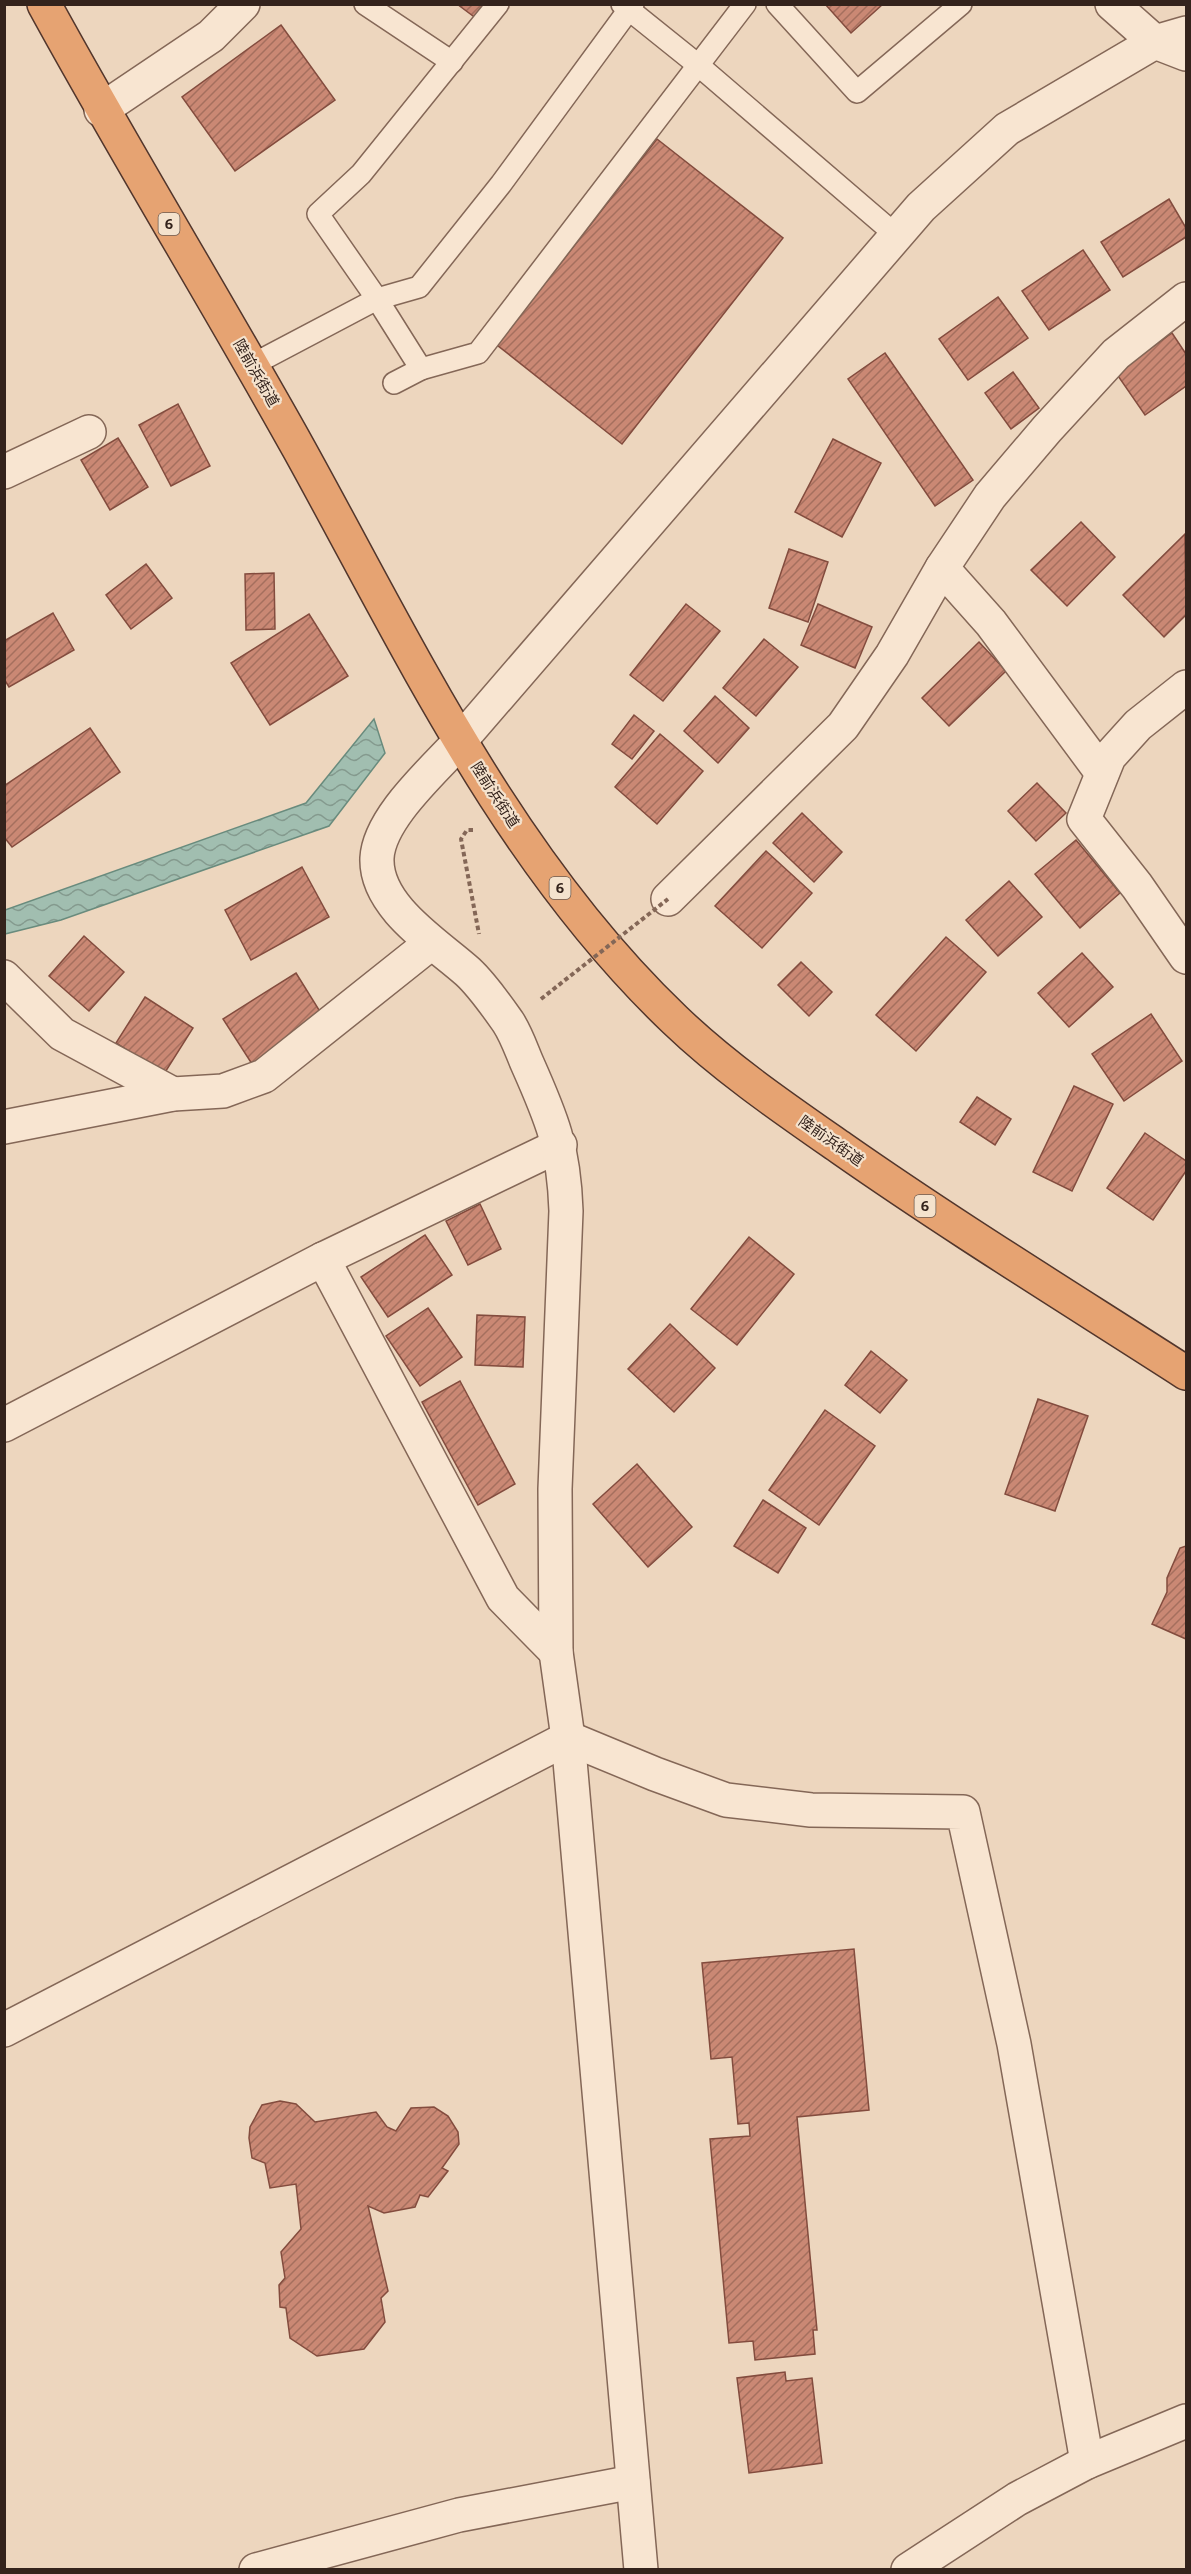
<svg xmlns="http://www.w3.org/2000/svg" width="1191" height="2574" viewBox="0 0 1191 2574" font-family="Bitter,'Noto Sans JP',serif">
<style>
.water{fill:url(#water-waves);stroke:#698b7d;stroke-width:1.5}
.building{fill:url(#building-hatch);stroke:#834c3e;stroke-width:1.5}
.lines{fill:none;stroke-linecap:round;stroke-linejoin:round}
.service-casing{stroke:#846757;stroke-width:24}
.minor-casing{stroke:#846757;stroke-width:36}
.tertiary-casing{stroke:#846757;stroke-width:36}
.trunk-casing{stroke:#52362c;stroke-width:36}
.path{stroke:#846757;stroke-width:4;stroke-dasharray:4.5 3;stroke-linecap:butt}
.service{stroke:#f8e5d1;stroke-width:21}
.minor{stroke:#f8e5d1;stroke-width:33}
.tertiary{stroke:#f8e5d1;stroke-width:33}
.trunk{stroke:#e6a372;stroke-width:33}
.path-bridge{stroke:#846757;stroke-width:4;stroke-dasharray:4.5 3;stroke-linecap:butt}
.labels{text-anchor:middle;stroke-width:4.5;stroke-linejoin:round;paint-order:stroke}
.shield{fill:#f4e2cd;stroke:#6e5c51;stroke-width:1.5}
.shield-label{font-size:14px;font-weight:bold;fill:#34231c}
.street-label{font-size:15px;fill:#34231c;stroke:#f4e2cd}
</style>
<defs>
<pattern id="water-waves" width="16" height="10" patternUnits="userSpaceOnUse" patternTransform="scale(1.5)"><rect width="16" height="10" fill="#a1beb0"/><path d="M0 5q4-4 8 0t8 0" fill="none" stroke="#849a8e"/></pattern>
<pattern id="building-hatch" width="6" height="6" patternUnits="userSpaceOnUse" patternTransform="scale(1.5)"><rect width="6" height="6" fill="#ca8874"/><path d="M-1 1l2-2M0 6l6-6M5 7l2-2" fill="none" stroke="#a56f5e"/></pattern>
</defs>
<rect width="100%" height="100%" fill="#edd6be"/>
<path class="water" d="M374 719 385 753 329 826 61 920 5 934V910L306 803Z"/>
<g class="building">
<path d="M457 4H488L477 19Z"/>
<path d="M825 4H883L851 33Z"/>
<path d="M281 25 335 100 235 171 182 97Z"/>
<path d="M657 139 783 238 622 444 497 345Z"/>
<path d="M1169 199 1186 228V237L1123 277 1101 242Z"/>
<path d="M1083 250 1110 290 1049 330 1022 291Z"/>
<path d="M998 297 1028 338 968 380 939 339Z"/>
<path d="M1172 333 1186 354V386L1145 415 1116 373Z"/>
<path d="M885 353 973 480 935 506 848 379Z"/>
<path d="M1013 372 1039 408 1011 429 985 393Z"/>
<path d="M178 404 210 466 171 486 139 425Z"/>
<path d="M118 438 148 487 110 510 81 460Z"/>
<path d="M833 439 881 463 842 537 795 512Z"/>
<path d="M1081 522 1115 557 1067 606 1031 570Z"/>
<path d="M1185 534 1186 615 1164 637 1123 595Z"/>
<path d="M789 549 828 562 808 622 769 608Z"/>
<path d="M146 564 172 598 131 629 106 595Z"/>
<path d="M274 573 275 629 246 630 245 574Z"/>
<path d="M686 604 720 631 663 701 630 675Z"/>
<path d="M818 604 872 627 855 668 801 645Z"/>
<path d="M53 613 74 650 9 687 4 679V641Z"/>
<path d="M309 614 348 676 270 725 231 663Z"/>
<path d="M764 639 798 667 756 716 723 688Z"/>
<path d="M979 642 1006 671 949 726 922 698Z"/>
<path d="M715 696 749 728 718 763 684 731Z"/>
<path d="M634 715 654 731 632 759 612 744Z"/>
<path d="M90 728 120 772 12 847 4 837V786Z"/>
<path d="M660 734 703 771 657 824 615 787Z"/>
<path d="M1037 783 1066 813 1036 841 1008 811Z"/>
<path d="M802 813 842 852 814 882 773 843Z"/>
<path d="M1076 840 1120 893 1080 928 1035 874Z"/>
<path d="M766 851 812 893 762 948 715 906Z"/>
<path d="M302 867 329 917 251 960 225 910Z"/>
<path d="M1009 881 1042 917 998 956 966 920Z"/>
<path d="M84 936 124 972 89 1011 49 976Z"/>
<path d="M946 937 986 972 916 1051 876 1015Z"/>
<path d="M1082 953 1113 987 1069 1027 1038 993Z"/>
<path d="M801 962 832 992 809 1016 778 985Z"/>
<path d="M296 973 324 1018 252 1064 223 1019Z"/>
<path d="M145 997 193 1028 164 1074 116 1043Z"/>
<path d="M1151 1014 1182 1061 1124 1101 1092 1054Z"/>
<path d="M1074 1086 1113 1104 1072 1191 1033 1172Z"/>
<path d="M977 1097 1011 1119 995 1145 960 1122Z"/>
<path d="M1145 1133 1186 1161V1171L1153 1220 1107 1188Z"/>
<path d="M480 1204 501 1249 468 1265 446 1221Z"/>
<path d="M425 1235 452 1275 388 1317 361 1277Z"/>
<path d="M749 1237 794 1274 737 1345 691 1309Z"/>
<path d="M428 1308 462 1357 420 1386 386 1336Z"/>
<path d="M477 1315 525 1317 523 1367 475 1365Z"/>
<path d="M670 1324 715 1368 674 1412 628 1369Z"/>
<path d="M871 1351 907 1380 880 1413 845 1385Z"/>
<path d="M460 1381 515 1484 478 1505 422 1402Z"/>
<path d="M1038 1399 1088 1416 1055 1511 1005 1494Z"/>
<path d="M825 1410 875 1446 819 1525 769 1490Z"/>
<path d="M637 1464 692 1527 648 1567 593 1504Z"/>
<path d="M763 1500 806 1528 778 1573 734 1546Z"/>
<path d="M1186 1546V1639L1152 1624 1167 1592V1578L1180 1548Z"/>
<path d="M854 1949 869 2110 797 2117 817 2330H813L815 2354 755 2360 753 2341 729 2343 710 2139 750 2136 749 2123 738 2124 732 2057 711 2059 702 1963Z"/>
<path d="M280 2101 296 2104 315 2122 376 2112 387 2127 396 2131 411 2108 434 2107 448 2116 458 2132 459 2144 442 2168 448 2171 428 2197 420 2195 415 2207 384 2213 368 2206 388 2291 381 2298 385 2322 364 2349 317 2356 290 2338 286 2308 280 2307 279 2285 285 2278 281 2252 301 2229 296 2184 270 2188 265 2163 252 2158 249 2138 250 2127 262 2105Z"/>
<path d="M785 2372 786 2381 812 2378 822 2463 749 2473 737 2378Z"/>
</g>
<g class="lines">
<defs>
<g id="service">
<path d="M365 4 452 62"/>
<path d="M498 4 361 174 318 214 377 299 421 369 478 353 745 4"/>
<path d="M622 4 698 65 897 236"/>
<path d="M777 4 857 92 961 4"/>
<path d="M252 365 377 299 419 287 501 184 633 4"/>
<path d="M394 383 421 369"/>
</g>
<g id="minor">
<path d="M1112 4 1155 42 1186 54"/>
<path d="M101 110 211 36 243 4"/>
<path d="M4 472 89 432"/>
<path d="M1186 687 1138 725 1109 757 1084 819 1137 886 1186 957"/>
<path d="M1102 773 991 623 942 568 990 496 1047 429 1116 354 1186 299"/>
<path d="M668 899 843 726 892 655 942 568"/>
<path d="M4 977 62 1034 173 1094"/>
<path d="M4 1127 173 1094 223 1091 264 1076 431 943"/>
<path d="M323 1259 503 1598 556 1652"/>
<path d="M4 1425 323 1259 560 1145"/>
<path d="M4 2030 568 1738 655 1774 726 1800 811 1810 963 1812 1014 2044 1087 2462"/>
<path d="M256 2570 459 2515 633 2482"/>
<path d="M908 2570 1017 2499 1087 2462 1186 2421"/>
</g>
<path id="tertiary" d="M641 2570 568 1738 556 1652 555 1489 566 1211C564 1148 552 1119 527 1063 521 1049 516 1034 508 1022 496 1005 483 986 468 972 437 944 375 907 377 858 379 818 433 771 460 741L921 207 1007 129 1155 42 1186 33"/>
<path id="trunk" d="M44 4C126 154 216 300 299 449 409 648 508 861 675 1020 725 1068 785 1109 841 1148 954 1227 1071 1299 1186 1373"/>
</defs>
<use href="#service" class="service-casing"/>
<use href="#minor" class="minor-casing"/>
<use href="#tertiary" class="tertiary-casing"/>
<use href="#trunk" class="trunk-casing"/>
<path class="path" d="M473 830H467L461 839 479 934"/>
<use href="#service" class="service"/>
<use href="#minor" class="minor"/>
<use href="#tertiary" class="tertiary"/>
<use href="#trunk" class="trunk"/>
<path class="path-bridge" d="M541 999 668 899"/>
</g>
<g class="labels">
<g class="shield">
<rect x="158.5" y="213" width="21" height="22" rx="4.5"/>
<rect x="549.5" y="877" width="21" height="22" rx="4.5"/>
<rect x="914.5" y="1195" width="21" height="22" rx="4.5"/>
</g>
<g class="shield-label">
<text x="169" y="229">6</text>
<text x="560" y="893">6</text>
<text x="925" y="1211">6</text>
</g>
<g class="street-label">
<text transform="translate(256 373) rotate(60)" y="5">陸前浜街道</text>
<text transform="translate(495 795) rotate(57)" y="5">陸前浜街道</text>
<text transform="translate(831 1141) rotate(35)" y="5">陸前浜街道</text>
</g>
</g>
<rect width="1191" height="2574" fill="none" stroke="#34231c" stroke-width="12"/>
</svg>
